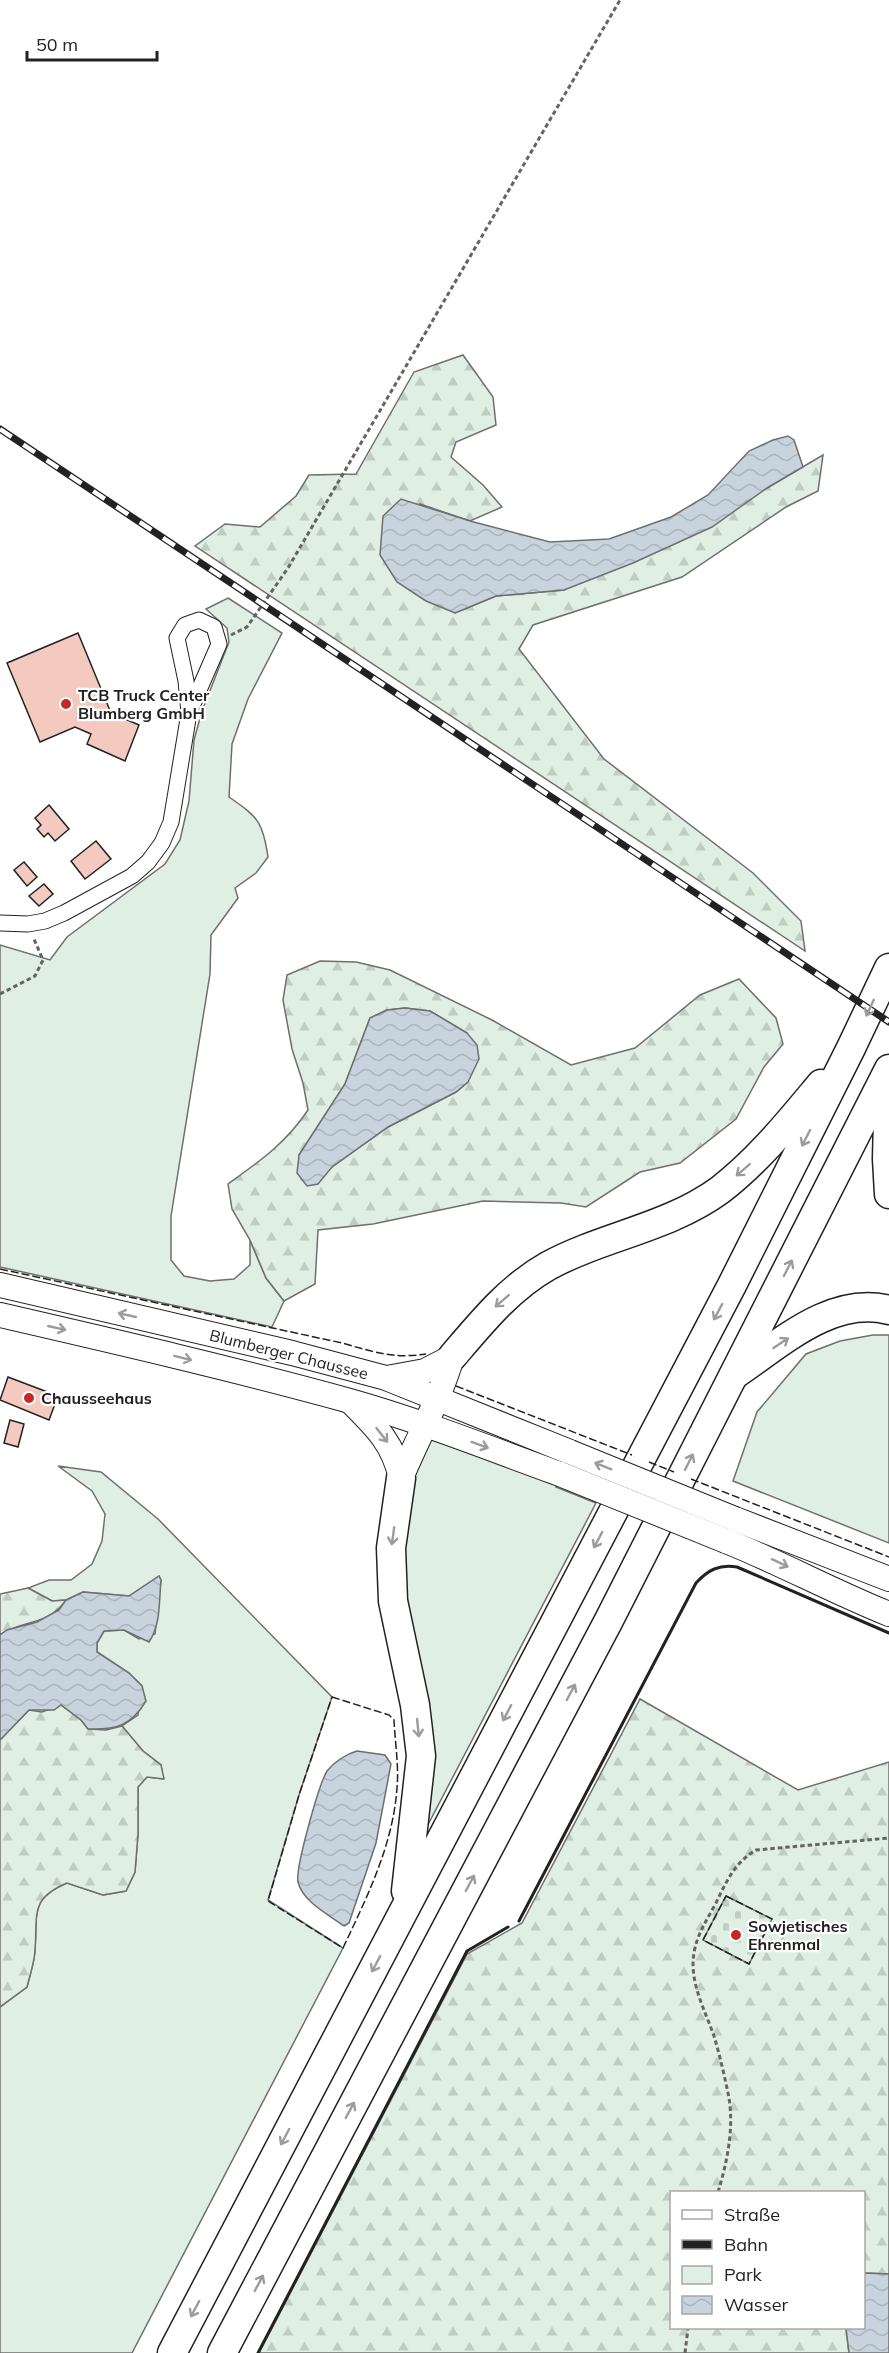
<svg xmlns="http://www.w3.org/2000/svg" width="889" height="2353" viewBox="0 0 889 2353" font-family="Mulish,sans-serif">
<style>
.green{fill:#e0efe3;stroke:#6f6f6f;stroke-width:1.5}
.forest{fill:url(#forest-firs);stroke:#6f6f6f;stroke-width:1.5;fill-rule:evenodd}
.cemetery{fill:url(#cemetery-stones);stroke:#6f6f6f;stroke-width:1.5}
.water{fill:url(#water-waves);stroke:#6f6f6f;stroke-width:1.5}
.building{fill:#f3c9c0;stroke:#222;stroke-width:1.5}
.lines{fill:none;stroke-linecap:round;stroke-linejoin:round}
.street-casing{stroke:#222;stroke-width:17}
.primary-casing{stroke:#222;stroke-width:26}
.highway-casing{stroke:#222;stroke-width:31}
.path{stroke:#646464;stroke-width:3;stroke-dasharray:4.5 3;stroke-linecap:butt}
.street{stroke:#fff;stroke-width:15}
.primary{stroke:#fff;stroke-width:24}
.highway{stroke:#fff;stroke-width:28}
.rail-casing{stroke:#222;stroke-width:7}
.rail{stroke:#fff;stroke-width:4.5;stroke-dasharray:14;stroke-linecap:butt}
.primary-bridge-casing{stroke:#222;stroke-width:26;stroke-linecap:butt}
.primary-bridge{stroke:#fff;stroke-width:24}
.fence{stroke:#222;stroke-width:1.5;stroke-dasharray:8 3;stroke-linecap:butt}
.wall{stroke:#222;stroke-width:3}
.oneway{stroke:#9c9c9c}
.poi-dot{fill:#c62828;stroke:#fff;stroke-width:2}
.labels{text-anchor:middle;stroke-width:4.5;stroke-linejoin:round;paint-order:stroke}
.poi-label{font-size:16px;font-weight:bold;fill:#222;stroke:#fff;text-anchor:start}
.street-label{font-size:16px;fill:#222;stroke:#fff}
</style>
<defs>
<pattern id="forest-firs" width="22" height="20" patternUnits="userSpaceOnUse" patternTransform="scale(1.5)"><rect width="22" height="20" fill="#e0efe3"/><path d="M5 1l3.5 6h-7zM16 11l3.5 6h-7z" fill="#c0cdc2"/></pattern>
<pattern id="cemetery-stones" width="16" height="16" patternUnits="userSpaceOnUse" patternTransform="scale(1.5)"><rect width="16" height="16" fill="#e0efe3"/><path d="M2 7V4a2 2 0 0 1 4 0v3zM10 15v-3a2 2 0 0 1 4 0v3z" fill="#c0cdc2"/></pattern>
<pattern id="water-waves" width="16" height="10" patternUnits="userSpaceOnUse" patternTransform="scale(1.5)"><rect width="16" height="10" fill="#c7d3dd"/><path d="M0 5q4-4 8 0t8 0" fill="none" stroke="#abb5bd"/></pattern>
</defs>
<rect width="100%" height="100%" fill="#fff"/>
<g class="green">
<path d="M228 598 282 633 248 699 232 744 229 797C258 817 263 822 268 857L256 873 235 888 238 898 211 935 210 974 171 1216V1260L184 1276 210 1281 234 1279 250 1265V1240L266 1278 284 1301 272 1327 0 1267V945L50 960 67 937 165 864 180 840 189 801 194 740 202 711 229 642 227 628 206 609Z"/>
<path d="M873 1335H889V1543L733 1481 757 1412 806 1354 840 1341Z"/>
<path d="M432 1438 557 1484 556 1487 596 1503 421 1838 398 1570 414 1467Z"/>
<path d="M58 1466 101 1472 158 1519 332 1697 299 1795 268 1900 343 1948 132 2353H0V2007L27 1987C30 1974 35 1961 35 1949 38 1914 29 1899 67 1883L103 1895 126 1891 135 1872 138 1834V1787L147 1777 163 1779 161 1765 143 1751 122 1726 138 1715 142 1686 129 1673 97 1652V1643L104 1631 124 1630 139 1639 155 1634 161 1580 159 1576 129 1596 83 1592 66 1600 52 1601 28 1588 49 1580H71L92 1564 102 1541 105 1514 92 1491Z"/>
</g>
<g class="forest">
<path d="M463 355 493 397 496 425 456 442 451 457 483 485 502 507 470 521 420 504 455 613 496 596 564 590 767 488 823 455 818 491 786 507 682 577 533 625 519 649 604 759 753 873 801 921 805 951 195 546 225 524 260 527 296 496 309 475 356 474 414 372Z"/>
<path d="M320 961 356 962 390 970 492 1020 571 1065 635 1048 700 995 739 979 776 1018 783 1044 764 1067 736 1119 680 1163 640 1172 586 1207 561 1203 483 1201 373 1224 318 1230 315 1284 284 1301 266 1278 250 1240 232 1209 228 1184C260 1161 286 1143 308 1110L303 1083 292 1049 283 1000 287 975ZM405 1008 430 1011 467 1033 468 1082 456 1092 388 1127 332 1167 299 1155 345 1084 370 1018 387 1010Z"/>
<path d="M28 1588 52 1601 66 1600C47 1627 23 1619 0 1635V1594Z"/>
<path d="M640 1699 798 1790 889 1762V2274L864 2273V2192H672V2328H846L849 2353H259L467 1954 522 1923Z"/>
<path d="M61 1705 81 1720 88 1729 106 1730 122 1726 143 1751 161 1765 164 1779 147 1777 138 1787V1834L135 1872 126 1891 103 1895 67 1883C29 1899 38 1915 35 1949 35 1961 30 1974 27 1987L0 2007V1740L29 1710 42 1712Z"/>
</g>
<path class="cemetery" d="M726 1896 772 1919 749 1964 703 1940Z"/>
<g class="water">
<path d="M788 436 794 440 803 467 767 488 712 527 633 563 564 590 496 596 455 613 426 601 397 582 380 555 383 516 401 499 470 521 550 542 609 539 671 517 708 495 749 451 773 440Z"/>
<path d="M405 1008 430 1011 467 1033 477 1045 479 1059 468 1082 456 1092 388 1127 332 1167 318 1184 307 1186 297 1173 299 1155 345 1084 370 1018 387 1010Z"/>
<path d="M159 1576 161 1580C159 1600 161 1625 149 1642L124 1630 104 1631 97 1643V1652L129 1673 142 1686 146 1701C131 1726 116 1730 88 1729L81 1720 61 1705 54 1710H29L0 1740V1635L7 1630 37 1622 59 1610 66 1600 83 1592 129 1596Z"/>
<path d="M357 1751 385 1755 391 1764 376 1843 349 1923 344 1926C328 1914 303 1902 298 1882 295 1869 319 1784 327 1771 334 1762 346 1754 357 1751Z"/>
<path d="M864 2273 889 2274V2353H849L846 2328H864Z"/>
</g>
<g class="building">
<path d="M78 633 111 713 139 725 125 761 87 744 91 734 75 727 40 742 7 663Z"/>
<path d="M49 805 69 829 55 841 48 833 44 837 37 829 41 825 35 818Z"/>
<path d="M96 841 111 859 85 879 71 861Z"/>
<path d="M24 862 37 877 27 886 14 870Z"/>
<path d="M44 884 53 894 39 906 29 896Z"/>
<path d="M8 1377 58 1396 49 1420 0 1400Z"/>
<path d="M10 1420 24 1424 18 1447 4 1443Z"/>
</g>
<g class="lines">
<defs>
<path id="street" d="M0 923 28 924 45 921 64 913 132 876 148 862 162 843 171 822 189 713 186 681 177 638 185 625 199 620 214 627 219 644 189 713"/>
<g id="primary">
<path d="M0 1285 292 1353 386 1378 570 1452"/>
<path d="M0 1315C117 1342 234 1369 350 1401 421 1421 491 1449 560 1474"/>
<path d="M387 1378 425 1371 452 1357"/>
<path d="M352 1403C376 1427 393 1443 401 1478"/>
<path d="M401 1478C418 1437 440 1399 452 1357"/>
<path d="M735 1519 889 1579"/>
<path d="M726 1541C781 1563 834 1592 889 1614"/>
</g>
<g id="highway">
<path d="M889 1078 887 1159 889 1194"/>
<path d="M452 1357C481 1323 509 1288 548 1266 603 1236 668 1228 720 1190 759 1160 790 1121 821 1084"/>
<path d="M734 1375C779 1345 831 1295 889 1310"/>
<path d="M401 1478 391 1548 393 1601 415 1705 421 1756 406 1891"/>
<path d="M172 2353 732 1285 851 1048 889 968"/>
<path d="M222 2353 609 1620 889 1069"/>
</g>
</defs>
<use href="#street" class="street-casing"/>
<use href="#primary" class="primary-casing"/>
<use href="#highway" class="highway-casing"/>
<g class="path">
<path d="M231 635 247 627 288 568 620 0"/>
<path d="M0 994 35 976 43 960 34 939"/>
<path d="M718 2192C727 2163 734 2129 729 2098 725 2078 720 2056 714 2036 705 2010 689 1982 694 1953 697 1934 707 1920 716 1903 726 1882 735 1862 756 1850L889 1838"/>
<path d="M685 2353 688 2328"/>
</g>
<use href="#street" class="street"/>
<use href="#primary" class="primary"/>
<use href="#highway" class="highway"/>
<defs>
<path id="rail" d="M0 429 889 1022"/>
</defs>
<use href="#rail" class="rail-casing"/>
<use href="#rail" class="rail"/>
<defs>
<g id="primary-bridge">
<path d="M570 1452 735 1519"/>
<path d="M560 1474 726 1541"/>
</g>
</defs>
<use href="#primary-bridge" class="primary-bridge-casing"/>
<use href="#primary-bridge" class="primary-bridge"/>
<g class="fence">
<path d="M0 1269 342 1343C374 1352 392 1359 426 1354"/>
<path d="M456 1386 632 1455"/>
<path d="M649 1462 674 1472"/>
<path d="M691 1479 889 1557"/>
<path d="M332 1697 389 1715 394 1720C395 1742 399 1766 397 1788 393 1845 367 1897 343 1948L268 1901 299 1795Z"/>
<path d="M726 1896 772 1919 749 1964 703 1940Z"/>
</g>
<g class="wall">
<path d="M519 1921 696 1583C708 1570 719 1564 737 1567L889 1633"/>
<path d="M258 2353 467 1951 508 1927"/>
</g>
</g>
<defs><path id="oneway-shaft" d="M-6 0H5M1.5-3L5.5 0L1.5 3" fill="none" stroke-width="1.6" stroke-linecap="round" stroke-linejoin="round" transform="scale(1.5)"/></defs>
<g class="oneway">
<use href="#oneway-shaft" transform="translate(870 1008) rotate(115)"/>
<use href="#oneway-shaft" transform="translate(806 1138) rotate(117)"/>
<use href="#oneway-shaft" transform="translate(743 1170) rotate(139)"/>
<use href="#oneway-shaft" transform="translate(788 1268) rotate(-63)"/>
<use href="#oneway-shaft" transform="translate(502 1301) rotate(139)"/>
<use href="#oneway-shaft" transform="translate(718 1312) rotate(118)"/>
<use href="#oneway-shaft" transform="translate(127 1315) rotate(-167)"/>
<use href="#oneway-shaft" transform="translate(57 1328) rotate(13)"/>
<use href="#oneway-shaft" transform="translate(781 1343) rotate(-34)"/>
<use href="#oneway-shaft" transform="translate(183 1358) rotate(14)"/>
<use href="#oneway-shaft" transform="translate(382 1435) rotate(52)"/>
<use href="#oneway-shaft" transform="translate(480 1445) rotate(20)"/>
<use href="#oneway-shaft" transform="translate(689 1462) rotate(-63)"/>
<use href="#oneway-shaft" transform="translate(603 1466) rotate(-158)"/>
<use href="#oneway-shaft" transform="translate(393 1536) rotate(98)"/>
<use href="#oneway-shaft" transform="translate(598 1540) rotate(118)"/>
<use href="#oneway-shaft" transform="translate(780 1563) rotate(25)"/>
<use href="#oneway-shaft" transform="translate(571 1692) rotate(-62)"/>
<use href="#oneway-shaft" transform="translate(507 1713) rotate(118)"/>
<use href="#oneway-shaft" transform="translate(418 1728) rotate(84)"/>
<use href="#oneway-shaft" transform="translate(470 1883) rotate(-62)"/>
<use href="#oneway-shaft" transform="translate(376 1964) rotate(118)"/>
<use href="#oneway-shaft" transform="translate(350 2110) rotate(-62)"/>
<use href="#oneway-shaft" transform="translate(285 2137) rotate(118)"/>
<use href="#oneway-shaft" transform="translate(259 2283) rotate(-62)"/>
<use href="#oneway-shaft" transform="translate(195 2309) rotate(118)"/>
</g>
<g class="poi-dot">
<circle cx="66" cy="704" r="6"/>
<circle cx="29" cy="1398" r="6"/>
<circle cx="736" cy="1935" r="6"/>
</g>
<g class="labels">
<g class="poi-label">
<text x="78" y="701">TCB Truck Center<tspan x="78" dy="18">Blumberg GmbH</tspan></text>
<text x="41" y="1404">Chausseehaus</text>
<text x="748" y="1932">Sowjetisches<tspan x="748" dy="18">Ehrenmal</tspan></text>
</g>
<g class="street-label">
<text transform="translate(289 1354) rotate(14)" y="6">Blumberger Chaussee</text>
</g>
</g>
<rect x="670" y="2191" width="195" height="138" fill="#ffffff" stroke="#a7a7a7" stroke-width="1.5"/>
<rect x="682" y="2210" width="30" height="9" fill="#ffffff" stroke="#a7a7a7" stroke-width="1.5"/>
<text x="724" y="2221" font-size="18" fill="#222222">Straße</text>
<rect x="682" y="2240" width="30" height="9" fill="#222222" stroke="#a7a7a7" stroke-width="1.5"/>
<text x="724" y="2251" font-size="18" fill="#222222">Bahn</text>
<rect x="682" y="2266" width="30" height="18" fill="#e0efe3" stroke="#a7a7a7" stroke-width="1.5"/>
<text x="724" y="2281" font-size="18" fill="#222222">Park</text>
<rect x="682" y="2296" width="30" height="18" fill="url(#water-waves)" stroke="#a7a7a7" stroke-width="1.5"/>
<text x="724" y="2311" font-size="18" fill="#222222">Wasser</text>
<path d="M27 51v9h130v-9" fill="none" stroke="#222222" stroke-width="3"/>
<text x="36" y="51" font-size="18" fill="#222222" stroke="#ffffff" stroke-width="4.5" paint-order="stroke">50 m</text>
</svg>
